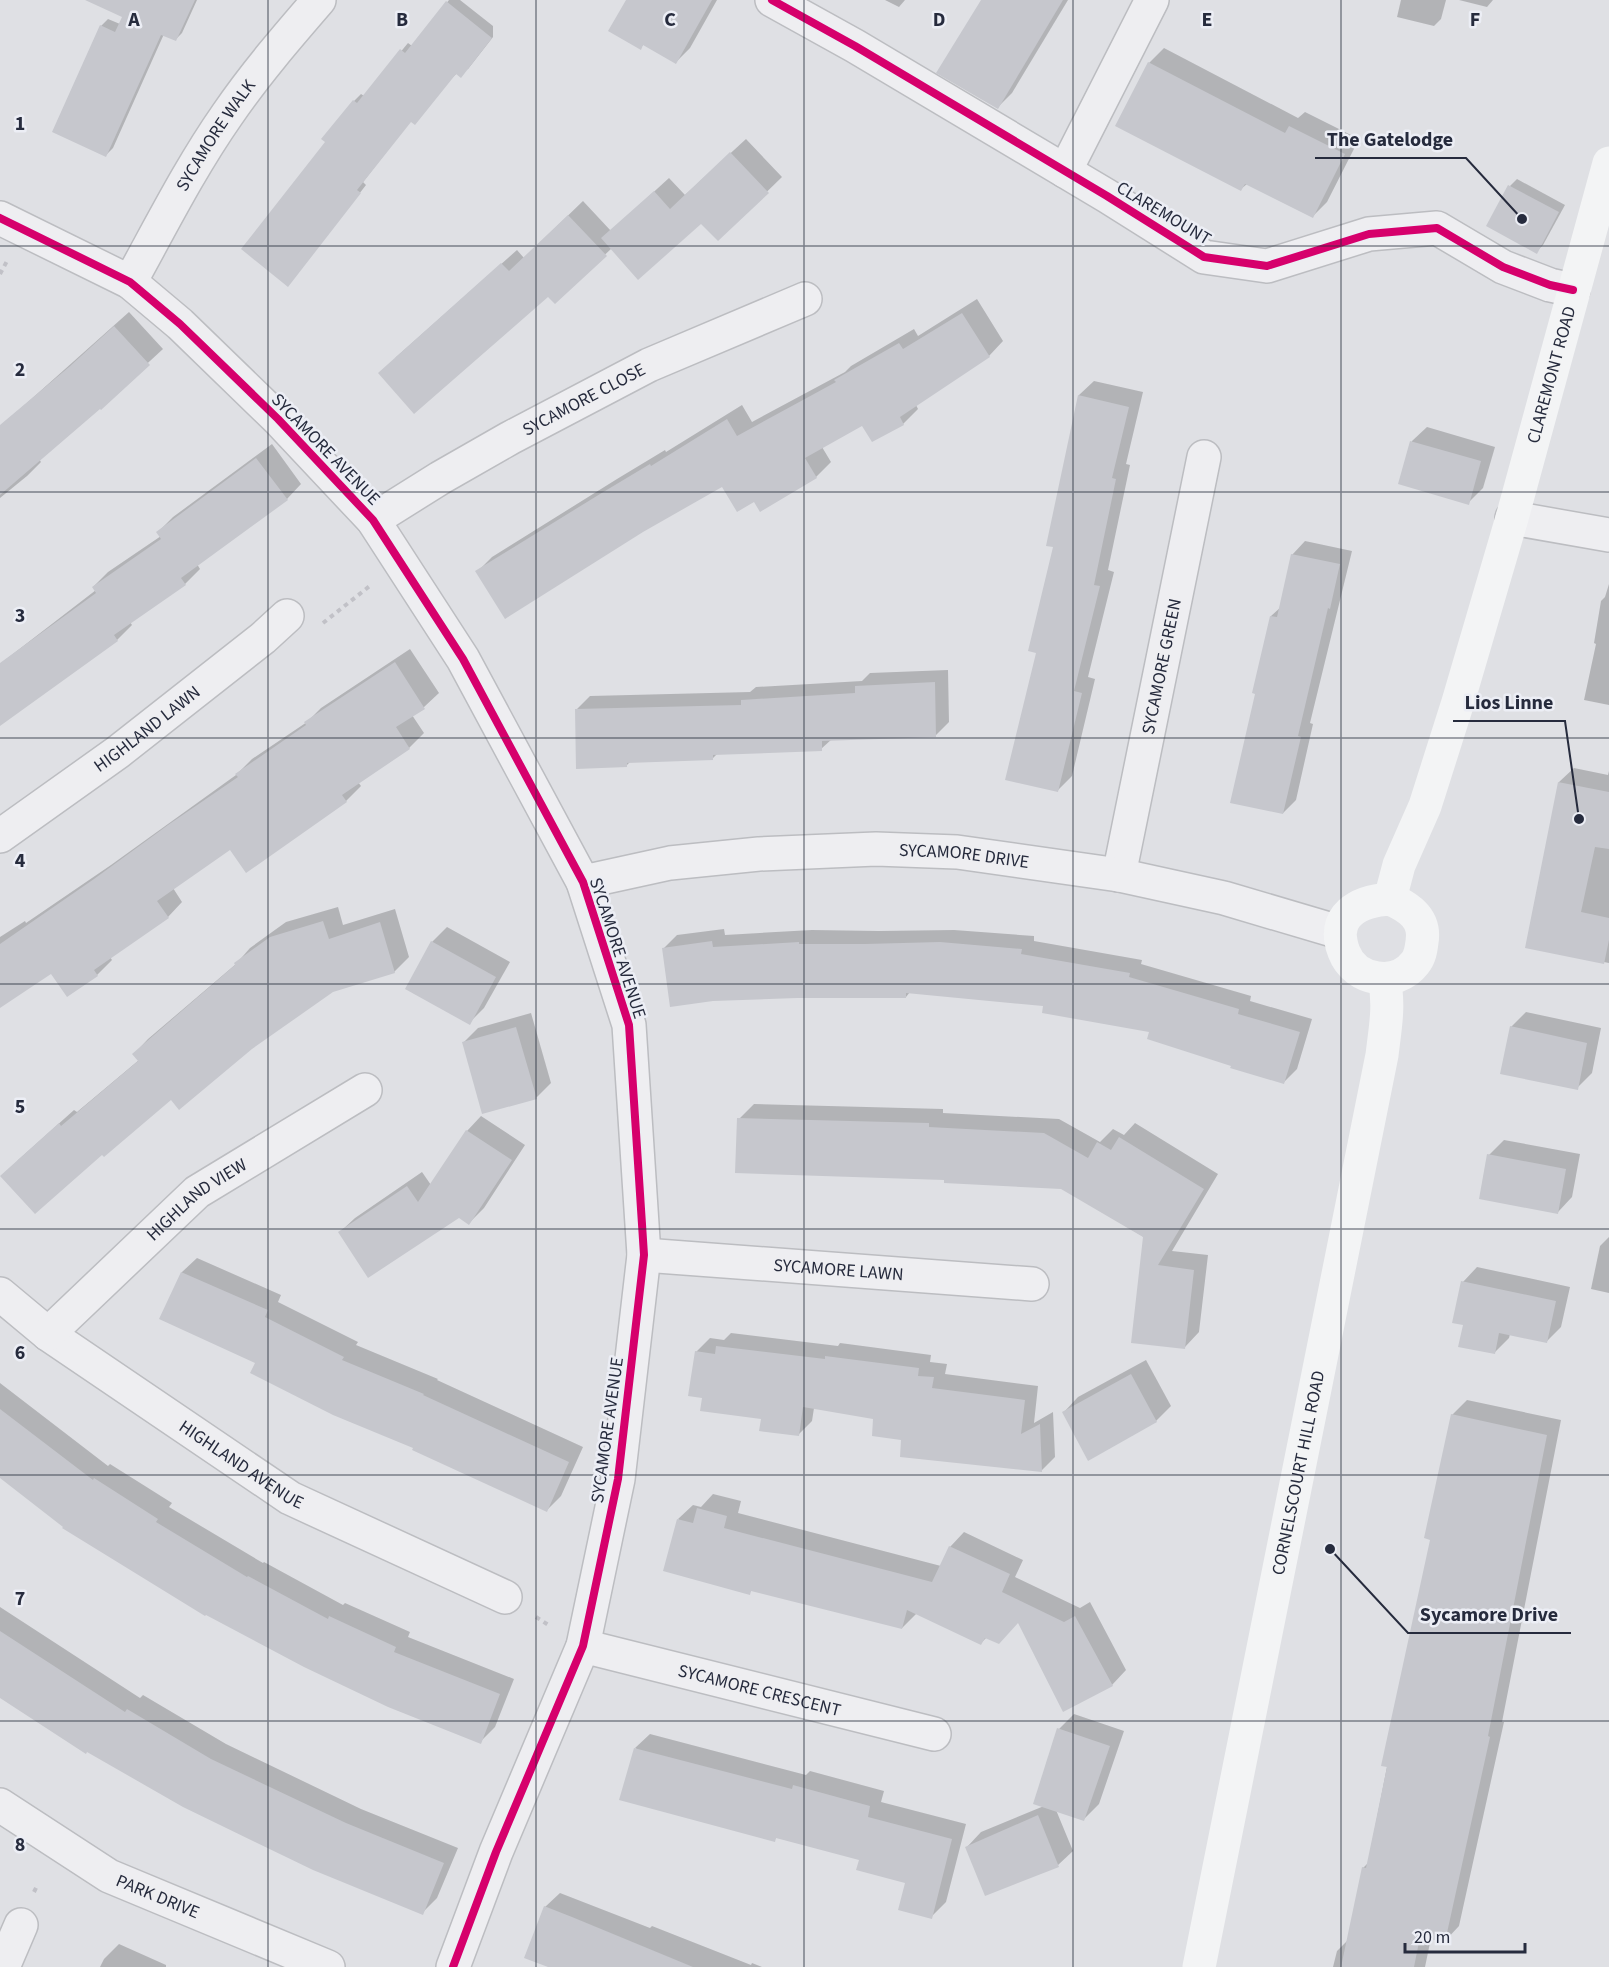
<svg xmlns="http://www.w3.org/2000/svg" width="1609" height="1967" viewBox="0 0 1609 1967" font-family="'Source Sans 3',sans-serif">
<style>
.shadow{fill:#0003}
.building{fill:#c6c7cd}
.lines{fill:none;stroke-linecap:round;stroke-linejoin:round}
.street-casing{stroke:#bcbdc1;stroke-width:36}
.path{stroke:#c1c1c7;stroke-width:4;stroke-dasharray:4.5 4.5;stroke-linecap:butt}
.street{stroke:#eeeef1;stroke-width:33}
.secondary{stroke:#f3f4f5;stroke-width:33}
.cycleway-casing{stroke:#eceef5;stroke-width:11}
.cycleway{stroke:#d6006c;stroke-width:8}
.grid{fill:none;stroke:#262b3d;stroke-width:1.5;stroke-opacity:0.55}
.labels{text-anchor:middle;stroke-width:5;stroke-linejoin:round;paint-order:stroke}
.street-label{font-size:18px;fill:#262b3d;stroke:#eceef5}
.grid-label{font-size:20px;text-anchor:middle;font-weight:bold;fill:#262b3d;stroke:#eceef5;stroke-width:5;stroke-linejoin:round;paint-order:stroke}
.leader{fill:none;stroke:#262b3d;stroke-width:2}
.callout-dot{fill:#262b3d;stroke:#eceef5;stroke-width:2}
.callout-label{font-size:20px;text-anchor:middle;font-weight:bold;fill:#262b3d;stroke:#eceef5;stroke-width:5;stroke-linejoin:round;paint-order:stroke}
</style>
<rect width="100%" height="100%" fill="#dfe0e4"/>
<g class="shadow">
<path d="M131 0H197L182 33 175 40 164 34 113 148 106 155 101 26 108 19 120 24Z"/>
<path d="M449 0H460L493 26V37L468 69 457 73 411 120 363 182 366 185 294 278 327 142 354 101 361 94 364 96 408 43 412 46Z"/>
<path d="M628 0H717L690 48 676 62 644 44 640 48Z"/>
<path d="M885 0H905L899 7Z"/>
<path d="M982 0H1068L1012 93 998 107Z"/>
<path d="M1401 0H1446L1441 19 1434 26 1397 17Z"/>
<path d="M1459 0H1493L1487 7Z"/>
<path d="M1164 48 1298 118 1305 112 1359 139 1327 202 1313 216 1247 184 1241 189 1149 63Z"/>
<path d="M746 139 782 177 718 239 701 222 612 248 555 302 548 295 395 358 517 250 524 258 583 201 611 231 669 178 685 195Z"/>
<path d="M1517 179 1565 205 1543 245 1536 252 1510 186Z"/>
<path d="M977 299 1003 341 989 356 916 405 918 409 903 424H863L822 447 831 462 816 477 754 500 722 485 477 572 492 557 617 479 665 450 666 452 742 405 752 422 845 372 851 366 914 329 918 336Z"/>
<path d="M129 312 163 349 100 407 39 459 41 462 27 476 0 498V427Z"/>
<path d="M1094 381 1143 392 1126 464 1130 465 1108 570 1114 572 1088 677 1095 679 1072 776 1057 791 1037 652 1079 395Z"/>
<path d="M1427 427 1495 447 1483 488 1468 503 1400 483 1412 441Z"/>
<path d="M272 444 301 484 287 499 197 564 200 569 185 584 130 622 132 625 117 640 0 724V664L96 590 93 587 108 572 161 536 158 532 173 517Z"/>
<path d="M1305 541 1352 551 1310 723 1313 724 1296 800 1283 813 1271 616 1281 607 1292 555Z"/>
<path d="M1609 584V705L1584 700 1596 644 1594 643 1601 601 1605 597Z"/>
<path d="M410 649 439 693 424 707 412 715 424 733 409 748 358 782 361 786 346 801 246 871 231 848 173 888 182 902 168 917 110 957 112 960 97 975 67 995 51 972 0 1005V937L25 921 26 923 111 865 236 775 252 759 307 722 321 708Z"/>
<path d="M948 670 949 722 936 735 832 739 821 749 718 753 712 759 630 762 626 766 576 710 590 696 750 692 756 687 862 681 870 673Z"/>
<path d="M1574 768 1608 775 1609 771V963L1527 947 1559 782Z"/>
<path d="M338 907 343 925 395 909 409 957 394 972 332 991 171 1098 17 1161 74 1110 77 1112 139 1060 134 1054 148 1039 236 964 250 948 286 922Z"/>
<path d="M447 927 510 962 484 1008 469 1023 432 942Z"/>
<path d="M724 929 725 935 812 930 879 931 954 930 1034 936V941L1142 960 1141 964 1251 996 1250 1001 1312 1019 1297 1069 1284 1082 1233 1065 1151 1031 1045 1005 910 992 906 997 664 948 677 935Z"/>
<path d="M1526 1012 1601 1028 1592 1073 1577 1088 1511 1027Z"/>
<path d="M531 1013 551 1083 536 1098 463 1043 478 1028Z"/>
<path d="M754 1104 943 1109V1113L1059 1119 1100 1142 1113 1129 1124 1135 1135 1123 1218 1174 1172 1251 1208 1255 1199 1332 1185 1347 1144 1237 1062 1188 946 1178 739 1119Z"/>
<path d="M481 1116 525 1145 484 1208 469 1223 459 1216 340 1232 355 1218 422 1172 431 1185 467 1131Z"/>
<path d="M1504 1140 1580 1154 1572 1197 1558 1212 1489 1155Z"/>
<path d="M1609 1237V1293L1591 1289 1600 1246Z"/>
<path d="M197 1258 281 1295 278 1302 358 1342 356 1345 438 1379 437 1380 583 1447 561 1496 547 1510 415 1447 257 1362 161 1319 182 1272Z"/>
<path d="M1477 1267 1570 1287 1561 1327 1547 1341 1510 1334 1509 1338 1494 1353 1464 1324 1463 1282Z"/>
<path d="M731 1333 838 1346 840 1343 931 1355 930 1362 947 1364 945 1374 1038 1386 1034 1423 1053 1412 1055 1457 1042 1470 903 1439 875 1418 814 1408 812 1421 798 1435 763 1418 703 1397 696 1352 710 1338 724 1340Z"/>
<path d="M1146 1360 1171 1406 1156 1421 1088 1459 1064 1412 1078 1397Z"/>
<path d="M0 1383 108 1466 110 1464 172 1503 169 1507 263 1563 264 1562 343 1605 345 1603 410 1632 408 1637 514 1679 495 1727 480 1742 0 1476Z"/>
<path d="M1467 1400 1561 1420 1502 1722H1504L1459 1926 1445 1941 1431 1938 1425 1967H1333L1337 1951 1349 1939 1363 1868 1368 1863 1432 1539 1452 1415Z"/>
<path d="M713 1494 741 1501 738 1513 941 1566 950 1547 964 1532 1023 1560 1015 1577 1080 1608 1090 1602 1126 1670 1112 1685 1019 1621 987 1637 981 1643 917 1613 902 1628 752 1590 749 1593 678 1519 693 1505 701 1507Z"/>
<path d="M0 1607 140 1698 143 1695 226 1744 361 1809 458 1848 437 1898 422 1913 0 1697Z"/>
<path d="M1074 1714 1124 1731 1099 1804 1084 1819 1056 1810 1073 1851 1058 1865 967 1847 981 1832 1044 1806 1059 1729Z"/>
<path d="M650 1734 806 1775 810 1771 884 1791 881 1802 966 1824 946 1902 931 1917 907 1882 861 1859 778 1836 774 1840 635 1748Z"/>
<path d="M560 1893 650 1928 652 1926 751 1965 752 1963 762 1967H553L545 1907Z"/>
<path d="M119 1944 166 1965V1967H100L104 1959Z"/>
</g>
<g class="building">
<path d="M85 0H195L176 41 161 35 106 157 52 132 100 25 115 32 122 17Z"/>
<path d="M626 0H712L676 64 643 45 641 50 608 31Z"/>
<path d="M981 0H1063L998 109 936 73Z"/>
<path d="M446 1 492 38 461 78 456 74 415 125 411 122 357 190 361 193 288 287 241 249 325 142 321 139 353 100 357 103 400 49 405 53Z"/>
<path d="M1148 62 1285 133 1289 126 1345 154 1313 218 1245 184 1241 191 1115 126Z"/>
<path d="M730 152 769 193 718 241 701 224 638 280 601 238 654 191 670 209Z"/>
<path d="M1508 185 1559 212 1537 254 1486 226Z"/>
<path d="M568 215 607 256 555 304 548 297 414 414 378 373 501 263 509 271Z"/>
<path d="M962 313 990 357 900 417 904 425 872 442 862 426 805 458 817 478 760 512 754 502 737 512 722 487 643 532 505 619 475 571 600 494 650 464 651 466 727 419 737 436 836 382 834 380 899 343 903 349Z"/>
<path d="M114 326 150 365 101 410 100 409 0 495V425L69 367Z"/>
<path d="M1078 395 1129 407 1112 478 1116 479 1094 585 1100 586 1074 691 1082 693 1058 792 1005 780 1036 653 1028 651 1053 547 1046 546Z"/>
<path d="M1410 441 1481 461 1469 505 1398 484Z"/>
<path d="M256 458 288 500 181 578 186 585 114 635 118 641 0 726V663L96 593 92 587 161 539 156 532Z"/>
<path d="M1291 554 1340 564 1330 609 1328 608 1298 736 1301 737 1283 814 1230 803 1255 694 1252 693 1270 616 1277 617Z"/>
<path d="M395 662 425 709 396 727 410 749 342 795 347 802 246 873 230 850 157 901 169 918 94 970 98 976 67 997 51 974 0 1008V944L94 879 168 825 238 777 235 774 306 725 304 722Z"/>
<path d="M935 682 936 737 822 741V751L713 755V760L627 763V767L576 769 575 709 741 705V700L855 693V686Z"/>
<path d="M1558 782 1609 792V849L1595 847 1581 912 1609 918V940L1604 964 1525 948Z"/>
<path d="M323 921 329 939 380 922 395 973 333 992 252 1049 179 1110 171 1100 104 1157 102 1155 35 1214 0 1176 59 1123 61 1126 138 1061 132 1054 235 965 234 963 270 937Z"/>
<path d="M431 941 496 977 470 1025 405 989Z"/>
<path d="M712 941 713 947 799 942V944H865L940 942 1022 949 1021 954 1130 973 1129 977 1239 1009 1238 1014 1300 1032 1284 1084 1230 1068 1231 1066 1147 1039 1149 1032 1042 1013 1043 1006 906 993V998H797L713 1001 670 1007 662 948Z"/>
<path d="M1510 1026 1587 1043 1578 1090 1500 1074Z"/>
<path d="M516 1027 537 1099 482 1114 462 1042Z"/>
<path d="M737 1118 929 1123V1127L1044 1133 1088 1158 1097 1142 1111 1150 1119 1137 1204 1189 1158 1265 1194 1270 1185 1349 1131 1343 1143 1237 1061 1189 944 1183V1180L735 1173Z"/>
<path d="M466 1130 512 1160 469 1225 459 1218 368 1278 338 1232 407 1186 418 1202Z"/>
<path d="M1487 1154 1566 1169 1558 1214 1479 1199Z"/>
<path d="M181 1272 268 1310 265 1317 344 1357 342 1360 424 1394 423 1395 569 1462 547 1512 412 1450 413 1448 333 1415 250 1373 255 1363 159 1319Z"/>
<path d="M1461 1281 1556 1301 1547 1343 1499 1333 1495 1354 1458 1347 1463 1325 1452 1323Z"/>
<path d="M716 1346 825 1359V1356L919 1368 918 1376 934 1377 932 1388 1025 1400 1021 1434 1040 1424 1042 1472 900 1457 901 1440 872 1436 873 1419 803 1407 799 1436 759 1431 761 1419 700 1411 702 1398 688 1396 695 1351 715 1354Z"/>
<path d="M1131 1374 1157 1422 1088 1461 1062 1412Z"/>
<path d="M0 1409 93 1480 94 1478 158 1519 156 1522 247 1577 248 1576 328 1619 329 1616 396 1647 394 1652 500 1694 481 1744 388 1707 304 1667 206 1615 205 1616 62 1528 63 1527 0 1478Z"/>
<path d="M1451 1414 1547 1435 1488 1736 1490 1737 1445 1942 1420 1937 1414 1967H1341L1362 1867 1366 1868 1387 1767 1381 1766 1430 1540 1424 1538Z"/>
<path d="M697 1508 727 1516 724 1528 932 1582 949 1546 1010 1574 1002 1592 1064 1622 1075 1616 1113 1686 1063 1712 1018 1623 999 1644 985 1638 981 1645 907 1610 902 1629 751 1591 750 1595 663 1571 677 1519 693 1523Z"/>
<path d="M0 1631 125 1712 127 1709 211 1759 346 1823 444 1863 423 1915 313 1870 183 1807 87 1752 86 1754 0 1698Z"/>
<path d="M1057 1728 1110 1746 1084 1821 1033 1804Z"/>
<path d="M634 1748 792 1789 793 1785 870 1806 868 1817 952 1839 932 1919 898 1910 905 1883 856 1870 859 1860 776 1838 775 1842 619 1800Z"/>
<path d="M1038 1815 1059 1867 985 1896 965 1847Z"/>
<path d="M544 1906 572 1917 693 1967H548L524 1958Z"/>
</g>
<g class="lines">
<defs>
<g id="street">
<path d="M772 0 855 46 1107 196 1204 257 1267 266 1369 234 1437 228 1503 267 1550 285 1573 290"/>
<path d="M1065 171 1152 0"/>
<path d="M0 218 130 282 180 324 278 419 373 520 463 659 583 882 629 1025 644 1255 618 1479 583 1646 496 1852 453 1967"/>
<path id="s1" d="M130 282C161 226 190 168 227 115 255 74 287 37 319 0"/>
<path d="M1512 518 1609 535"/>
<path id="s2" d="M373 520 440 478 510 438 649 365 805 299"/>
<path id="s3" d="M0 836 118 752 263 638 287 616"/>
<path id="s4" d="M1119 875 1204 457"/>
<path id="s5" d="M583 882 670 863 759 854 876 849 957 852 1119 875 1224 898 1339 932"/>
<path id="s6" d="M644 1255 1032 1284"/>
<path id="s7" d="M0 1294 48 1334 290 1498 505 1597"/>
<path id="s8" d="M48 1334 197 1192 365 1090"/>
<path id="s9" d="M583 1646 934 1734"/>
<path id="s10" d="M0 1805 109 1876 328 1967"/>
<path d="M3 1967 21 1925"/>
</g>
</defs>
<use href="#street" class="street-casing"/>
<g class="path">
<path d="M0 274 7 261"/>
<path d="M323 623 371 585"/>
<path d="M536 1617 550 1626"/>
<path d="M34 1892 38 1884"/>
</g>
<use href="#street" class="street"/>
<g class="secondary">
<path id="s11" d="M1390 899 1399 865 1425 806 1458 702 1512 518 1609 163"/>
<path d="M1390 899C1409 907 1426 919 1422 942 1421 950 1420 957 1415 963 1396 988 1355 981 1344 952 1330 916 1358 901 1390 899Z"/>
<path id="s12" d="M1199 1967 1382 1055C1385 1029 1390 1005 1384 979"/>
</g>
<defs>
<g id="cycleway">
<path d="M772 0 855 46 1107 196 1204 257 1267 266 1369 234 1437 228 1503 267 1550 285 1573 290"/>
<path d="M0 218 130 282 180 324 278 419 373 520 463 659 583 882 629 1025 644 1255 618 1479 583 1646 496 1852 453 1967"/>
</g>
</defs>
<use href="#cycleway" class="cycleway-casing"/>
<use href="#cycleway" class="cycleway"/>
</g>
<path class="grid" d="M268 0V1967M536 0V1967M804 0V1967M1073 0V1967M1341 0V1967M0 246H1609M0 492H1609M0 738H1609M0 984H1609M0 1229H1609M0 1475H1609M0 1721H1609"/>
<g class="labels">
<g class="street-label">
<text dy="6" stroke="none"><textPath href="#s1" startOffset="170">SYCAMORE WALK</textPath></text>
<text transform="translate(1164 213) rotate(31)" y="6">CLAREMOUNT</text>
<text dy="6" stroke="none"><textPath href="#s11" startOffset="549">CLAREMONT ROAD</textPath></text>
<text dy="6" stroke="none"><textPath href="#s2" startOffset="243">SYCAMORE CLOSE</textPath></text>
<text transform="translate(326 449) rotate(46)" y="6">SYCAMORE AVENUE</text>
<text dy="6" stroke="none"><textPath href="#s4" startOffset="213">SYCAMORE GREEN</textPath></text>
<text dy="6" stroke="none"><textPath href="#s3" startOffset="182">HIGHLAND LAWN</textPath></text>
<text dy="6" stroke="none"><textPath href="#s5" startOffset="384">SYCAMORE DRIVE</textPath></text>
<text transform="translate(618 948) rotate(72)" y="6">SYCAMORE AVENUE</text>
<text dy="6" stroke="none"><textPath href="#s8" startOffset="201">HIGHLAND VIEW</textPath></text>
<text dy="6" stroke="none"><textPath href="#s6" startOffset="195">SYCAMORE LAWN</textPath></text>
<text transform="translate(607 1430) rotate(-82)" y="6">SYCAMORE AVENUE</text>
<text dy="6" stroke="none"><textPath href="#s7" startOffset="296">HIGHLAND AVENUE</textPath></text>
<text dy="6" stroke="none"><textPath href="#s12" startOffset="504">CORNELSCOURT HILL ROAD</textPath></text>
<text dy="6" stroke="none"><textPath href="#s9" startOffset="182">SYCAMORE CRESCENT</textPath></text>
<text dy="6" stroke="none"><textPath href="#s10" startOffset="183">PARK DRIVE</textPath></text>
</g>
</g>
<g class="grid-label">
<text x="134" y="26">A</text>
<text x="402" y="26">B</text>
<text x="670" y="26">C</text>
<text x="939" y="26">D</text>
<text x="1207" y="26">E</text>
<text x="1475" y="26">F</text>
<text x="20" y="130">1</text>
<text x="20" y="376">2</text>
<text x="20" y="622">3</text>
<text x="20" y="867">4</text>
<text x="20" y="1113">5</text>
<text x="20" y="1359">6</text>
<text x="20" y="1605">7</text>
<text x="20" y="1851">8</text>
</g>
<path class="leader" d="M1522 219L1466 158H1315M1579 819L1565 721H1453M1330 1549L1408 1633H1571"/>
<g class="callout-dot">
<circle cx="1522" cy="219" r="6"/>
<circle cx="1579" cy="819" r="6"/>
<circle cx="1330" cy="1549" r="6"/>
</g>
<g class="callout-label">
<text x="1390" y="146">The Gatelodge</text>
<text x="1509" y="709">Lios Linne</text>
<text x="1489" y="1621">Sycamore Drive</text>
</g>
<path d="M1405 1943v9h120v-9" fill="none" stroke="#262b3d" stroke-width="3"/>
<text x="1414" y="1943" font-size="18" fill="#262b3d" stroke="#eceef5" stroke-width="4.5" paint-order="stroke">20 m</text>
</svg>
